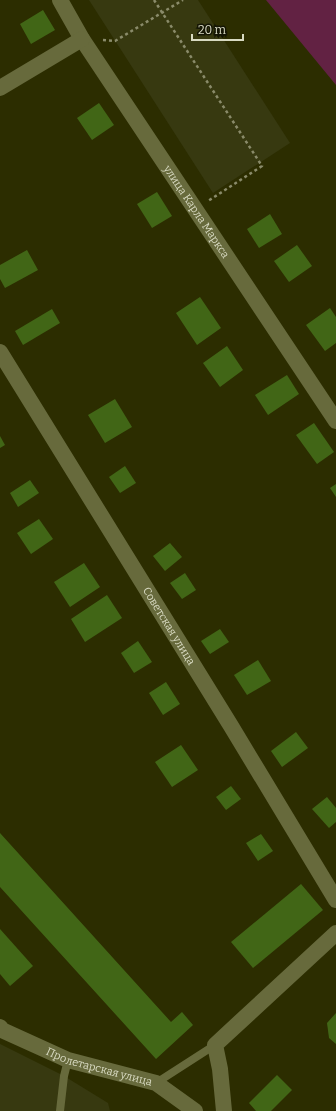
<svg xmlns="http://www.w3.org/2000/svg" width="336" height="1111" viewBox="0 0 336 1111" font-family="Bitter,serif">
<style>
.built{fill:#373910}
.green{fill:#622243}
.building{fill:#416616}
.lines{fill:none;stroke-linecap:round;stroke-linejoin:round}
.path{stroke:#8a8b6a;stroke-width:2.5;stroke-dasharray:3 3;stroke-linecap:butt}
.lane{stroke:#676a3c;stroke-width:8}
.street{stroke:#676a3c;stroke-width:16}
.labels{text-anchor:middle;stroke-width:3.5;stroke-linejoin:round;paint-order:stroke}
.street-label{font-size:11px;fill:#d8dac2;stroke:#141504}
</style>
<rect width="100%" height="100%" fill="#2c2d00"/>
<g class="built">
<path d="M89 0H198L290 143 213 193Z"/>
<path d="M0 1044 64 1076 108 1103 110 1111H0Z"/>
</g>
<path class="green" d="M266 0H336V85Z"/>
<g class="building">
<path d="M43 10 55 30 31 44 20 24Z"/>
<path d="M99 103 114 125 92 140 77 118Z"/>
<path d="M157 192 172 216 152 228 137 204Z"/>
<path d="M270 214 282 234 259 248 247 229Z"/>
<path d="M297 245 312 266 289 282 274 261Z"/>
<path d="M27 250 38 270 5 288 0 279V265Z"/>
<path d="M200 297 221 328 197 345 176 313Z"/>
<path d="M330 308 336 317V343L325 351 306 325Z"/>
<path d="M52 309 60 323 23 345 15 331Z"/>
<path d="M227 346 243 370 220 387 203 363Z"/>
<path d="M287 375 299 394 268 415 255 395Z"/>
<path d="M115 399 132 427 105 443 88 415Z"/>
<path d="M314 423 334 452 317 464 296 435Z"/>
<path d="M0 436 5 445 0 448Z"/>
<path d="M125 466 136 483 120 493 109 477Z"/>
<path d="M30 480 39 493 18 507 10 493Z"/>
<path d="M336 484V497L330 488Z"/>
<path d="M39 519 53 539 31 554 17 533Z"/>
<path d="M170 543 182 557 165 571 153 556Z"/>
<path d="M84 563 100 587 70 607 54 582Z"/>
<path d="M185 573 196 590 182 599 170 583Z"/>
<path d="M107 595 122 618 85 642 71 619Z"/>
<path d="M220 629 229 642 210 654 201 641Z"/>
<path d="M138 641 152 662 134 673 121 653Z"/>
<path d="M258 660 271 681 247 695 234 675Z"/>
<path d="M166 682 180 704 163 715 149 693Z"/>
<path d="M296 732 308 748 282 767 271 751Z"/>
<path d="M181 745 198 770 172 787 155 762Z"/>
<path d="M231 786 241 799 226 810 216 797Z"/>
<path d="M327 797 336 808V822L329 828 312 809Z"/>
<path d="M0 833 171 1022 182 1012 193 1025 156 1059 0 887Z"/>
<path d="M261 834 273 851 258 861 246 843Z"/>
<path d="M301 884 323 910 253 968 231 942Z"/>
<path d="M0 929 33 966 10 986 0 974Z"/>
<path d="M336 1013V1044L329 1038 327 1023Z"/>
<path d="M277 1075 292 1090 271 1111H256L249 1103Z"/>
</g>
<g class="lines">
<g class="path">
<path d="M154 0 262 166 208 201"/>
<path d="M103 40 115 41 183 0"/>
</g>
<g class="lane">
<path d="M156 1083 215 1045"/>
<path d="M60 1111 64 1076 68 1060"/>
</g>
<g class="street">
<path id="s1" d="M60 0 82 39 336 421"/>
<path d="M0 88 82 39"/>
<path id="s2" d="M0 352 231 726 336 900"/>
<path id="s3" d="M0 1027 2 1030 68 1060 156 1083 195 1111"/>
<path d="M224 1111 220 1069 215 1045 336 933"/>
</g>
</g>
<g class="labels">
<g class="street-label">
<text dy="4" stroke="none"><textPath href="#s1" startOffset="252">улица Карла Маркса</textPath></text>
<text dy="4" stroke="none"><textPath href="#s2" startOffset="322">Советская улица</textPath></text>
<text dy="4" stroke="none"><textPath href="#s3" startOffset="108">Пролетарская улица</textPath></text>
</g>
</g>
<path d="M192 34v6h51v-6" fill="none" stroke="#d8dac2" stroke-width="2"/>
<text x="198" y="34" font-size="12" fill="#d8dac2" stroke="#141504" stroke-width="3" paint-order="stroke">20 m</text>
</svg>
